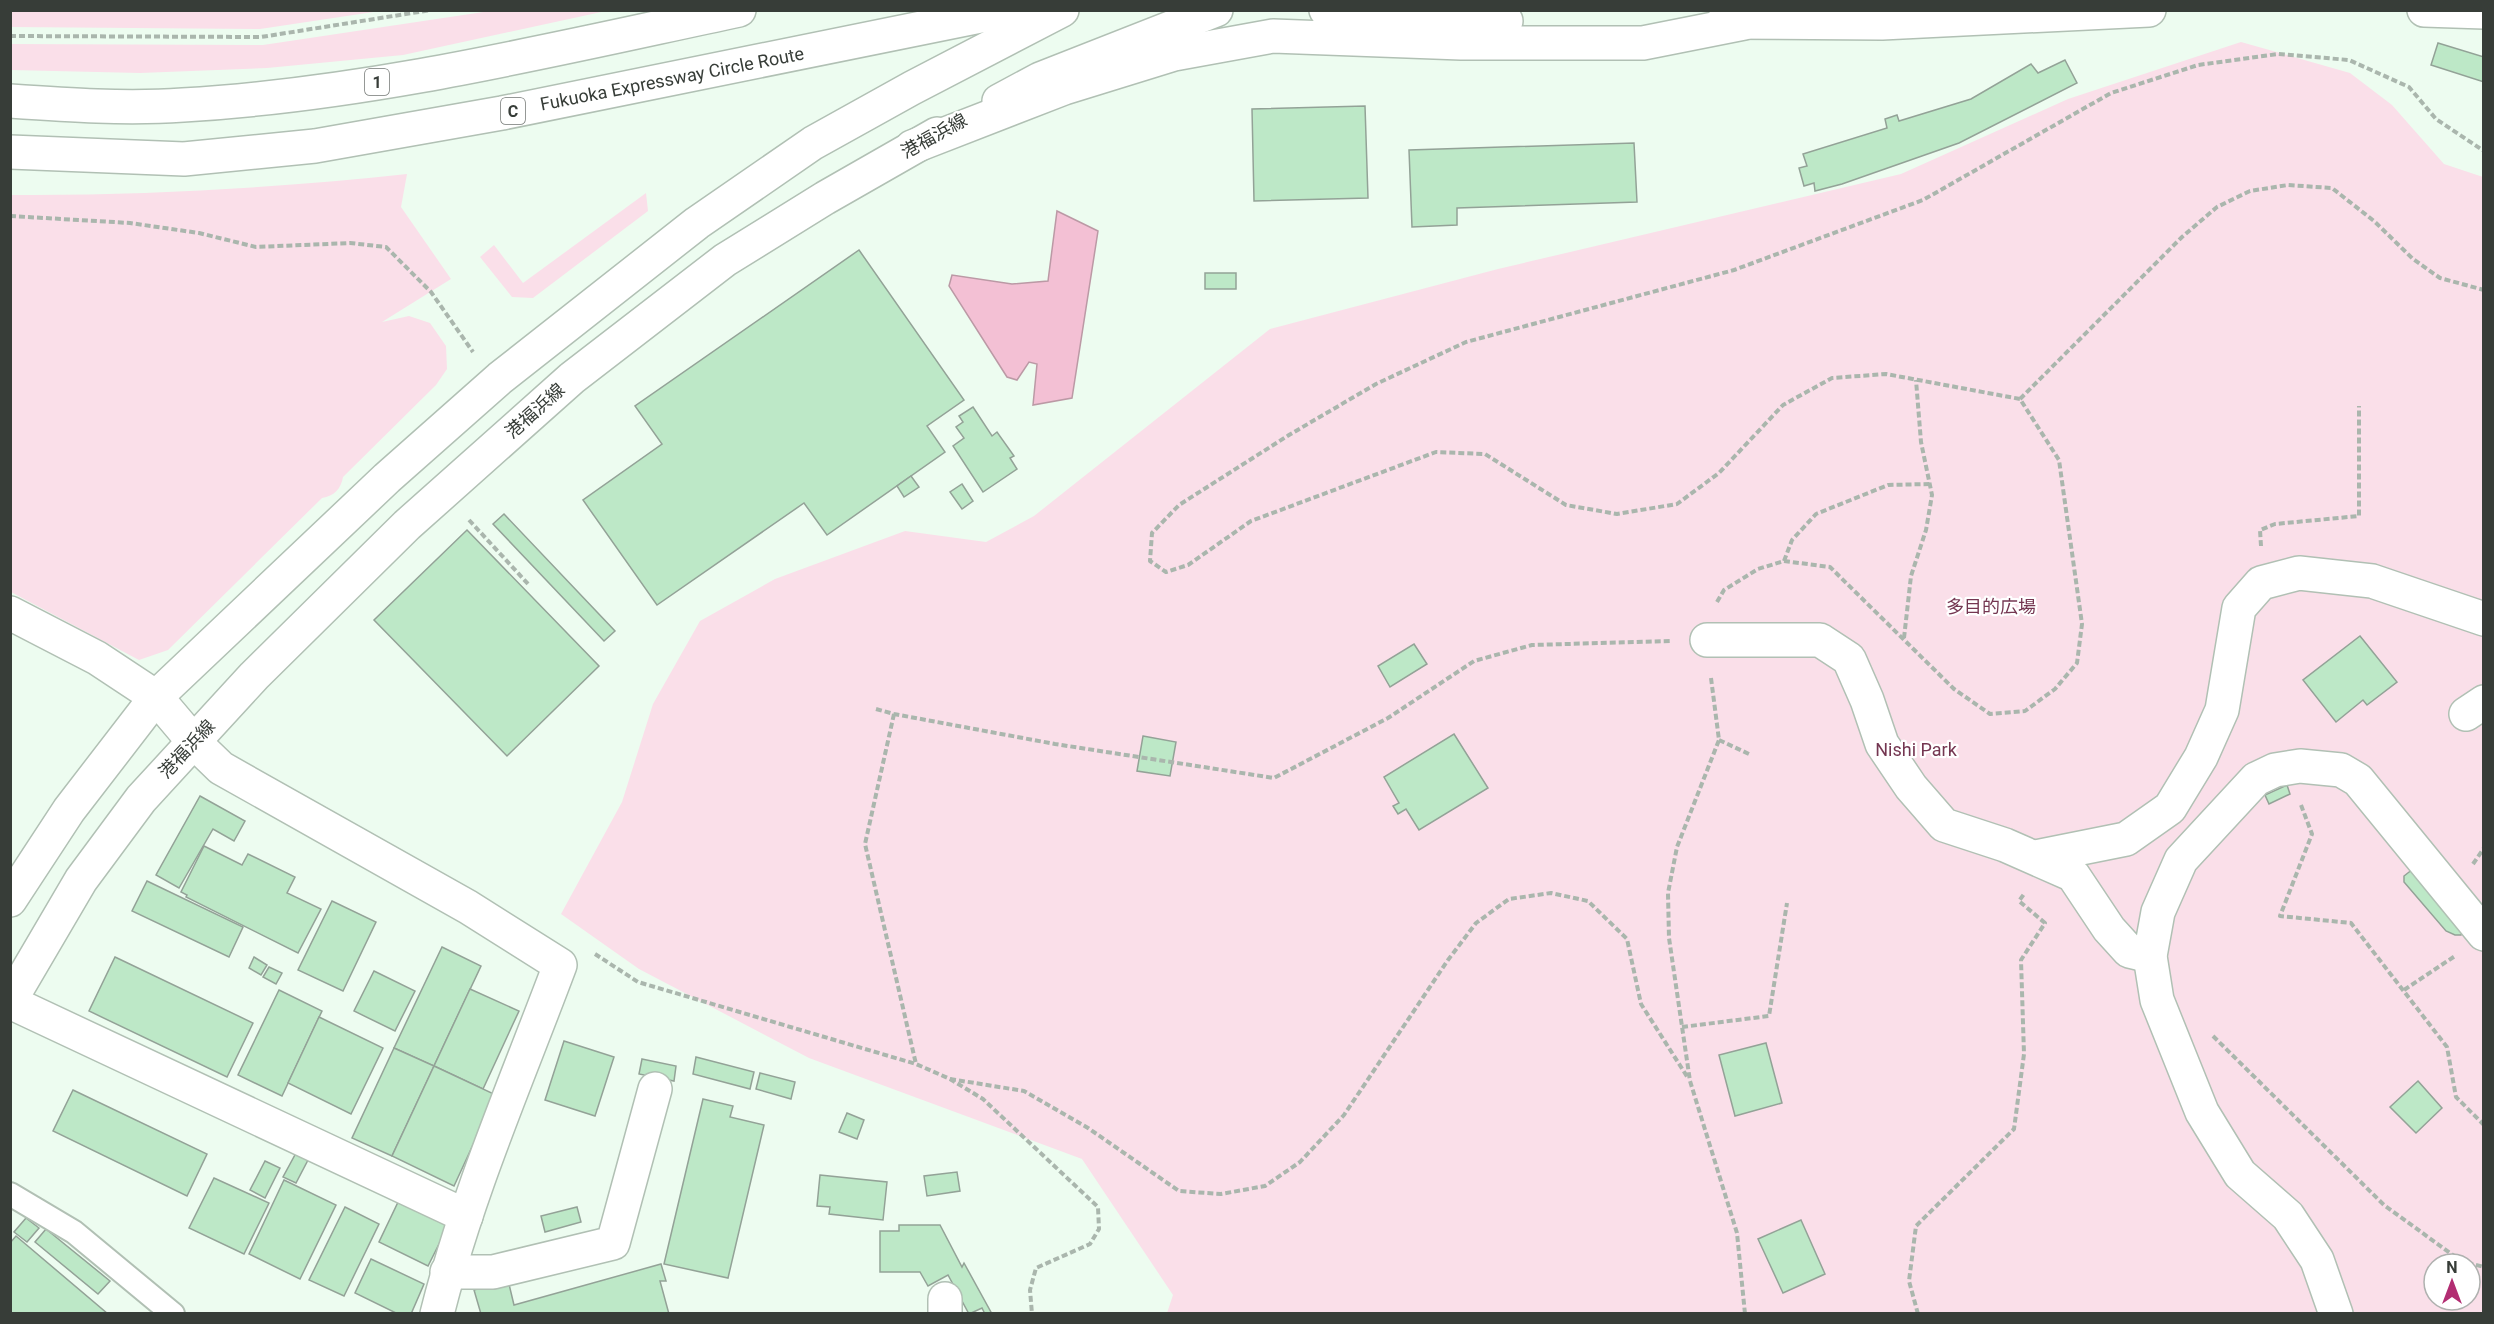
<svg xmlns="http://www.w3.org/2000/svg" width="2494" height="1324" viewBox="0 0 2494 1324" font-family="Roboto,'Noto Sans JP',sans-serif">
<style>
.green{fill:#fadfe9;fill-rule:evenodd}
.water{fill:#f3c0d4;stroke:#bb99a5;stroke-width:1.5}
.building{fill:#bde8c7;stroke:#93a297;stroke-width:1.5}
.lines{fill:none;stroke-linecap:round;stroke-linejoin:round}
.service-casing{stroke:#b1c0b4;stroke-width:26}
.minor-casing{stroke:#b1c0b4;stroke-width:36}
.tertiary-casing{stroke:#b1c0b4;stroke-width:36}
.motorway-casing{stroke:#b1c0b4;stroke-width:36}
.path{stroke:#aab6ad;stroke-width:4;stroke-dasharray:6 3;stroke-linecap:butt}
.service{stroke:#fff;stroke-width:22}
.minor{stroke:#fff;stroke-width:33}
.tertiary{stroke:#fff;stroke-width:33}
.motorway{stroke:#fff;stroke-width:33}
.labels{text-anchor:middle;stroke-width:4.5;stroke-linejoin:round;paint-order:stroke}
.shield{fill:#fff;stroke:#737774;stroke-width:1.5}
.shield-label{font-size:16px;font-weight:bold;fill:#373d38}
.street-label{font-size:18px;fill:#373d38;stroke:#fff}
.park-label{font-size:18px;fill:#743651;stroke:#fff}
</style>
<rect width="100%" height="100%" fill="#edfcf0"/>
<g class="green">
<path d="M11 10H380V11L260 29 11 27Z"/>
<path d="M490 11H606L403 55 267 68 140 73 11 70V44L263 45Z"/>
<path d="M2241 42 2350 73 2392 105 2444 164 2483 177V1313H1167L1173 1295 1082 1159 809 1058 639 969 561 914 622 802 653 704 700 621 775 579 905 531 986 542 1034 516 1270 329 1498 269 1901 174 2068 99ZM2434 1264H2470V1300H2434Z"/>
<path d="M407 174 401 207 451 279 382 322 409 316 430 323 446 346 447 369 436 385 343 477C341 489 334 496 322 498L168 650 139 660 11 592V195C143 196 275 188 407 174Z"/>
<path d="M646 193 648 211 533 298 512 297 480 257 494 245 523 283Z"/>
</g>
<path class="water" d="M1057 211 1098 231 1072 398 1033 405 1037 364 1029 362 1017 380 1007 377 949 286 952 275 1012 284 1048 281Z"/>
<g class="building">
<path d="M2438 43 2484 57V82L2431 65Z"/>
<path d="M2065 60 2077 83 1959 143 1842 184 1815 191 1814 183 1804 186 1799 168 1807 166 1803 154 1887 128 1885 119 1897 115 1899 121 1971 99 2031 64 2038 73Z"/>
<path d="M1365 106 1368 198 1254 201 1252 109Z"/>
<path d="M1634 143 1637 202 1457 208V225L1412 227 1409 150Z"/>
<path d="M859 250 964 400 927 426 945 452 827 535 804 503 657 605 583 500 662 444 635 406Z"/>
<rect x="1205" y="273" width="31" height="16"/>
<path d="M973 407 992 436 997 432 1014 456 1010 458 1017 469 983 492 953 446 964 438 956 427 963 422 959 416Z"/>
<path d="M911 476 919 487 904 497 897 486Z"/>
<path d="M962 484 973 501 962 509 950 492Z"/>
<path d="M504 514 615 631 604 641 493 524Z"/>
<path d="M467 530 599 666 507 756 374 620Z"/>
<path d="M2360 636 2397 682 2367 705 2363 700 2336 722 2303 680Z"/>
<path d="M1414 644 1427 664 1390 687 1378 666Z"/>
<path d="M1454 734 1488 788 1419 830 1406 809 1398 814 1393 806 1399 803 1384 777Z"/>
<path d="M1143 736 1176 742 1170 776 1137 771Z"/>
<path d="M2287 785 2290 794 2269 804 2265 795Z"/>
<path d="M200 796 245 821 234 841 213 829 179 888 156 875Z"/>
<path d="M204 846 242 865 248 854 295 877 287 893 321 909 298 953 186 897 187 895 181 892Z"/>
<path d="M2413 869 2466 929 2461 935H2455L2446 931 2404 882V876Z"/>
<path d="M147 881 243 927 229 957 132 911Z"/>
<path d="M332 901 376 922 343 991 298 970Z"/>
<path d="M442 947 481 966 434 1066 394 1048Z"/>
<path d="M115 957 253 1023 227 1077 89 1011Z"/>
<path d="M254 957 267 965 261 975 249 968Z"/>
<path d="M269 967 282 973 276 984 263 977Z"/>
<path d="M374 971 415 991 395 1031 354 1011Z"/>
<path d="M470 989 519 1011 483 1089 434 1066Z"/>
<path d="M279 990 322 1011 282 1096 238 1075Z"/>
<path d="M319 1017 383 1048 351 1114 288 1083Z"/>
<path d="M564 1041 614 1057 595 1116 545 1100Z"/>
<path d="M1766 1043 1782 1103 1735 1116 1719 1055Z"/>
<path d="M394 1048 434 1066 392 1156 352 1138Z"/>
<path d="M696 1057 754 1072 750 1089 693 1074Z"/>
<path d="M642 1059 676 1066 674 1081 639 1074Z"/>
<path d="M434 1066 496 1095 454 1186 392 1156Z"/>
<path d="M760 1073 795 1082 791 1099 756 1089Z"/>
<path d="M2418 1081 2442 1108 2416 1133 2390 1107Z"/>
<path d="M73 1090 207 1154 187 1196 53 1131Z"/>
<path d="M703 1099 733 1106 730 1117 764 1125 728 1278 664 1264Z"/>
<path d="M847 1113 864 1120 857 1139 839 1132Z"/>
<path d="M296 1153 308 1160 296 1183 283 1177Z"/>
<path d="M265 1161 280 1168 265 1198 250 1190Z"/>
<path d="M957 1172 960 1191 927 1196 924 1176Z"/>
<path d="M820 1175 887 1182 883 1220 829 1214 830 1207 817 1206Z"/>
<path d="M214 1178 269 1203 244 1254 189 1228Z"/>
<path d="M284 1180 336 1205 300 1279 249 1254Z"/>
<path d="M400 1198 450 1222 428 1266 379 1242Z"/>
<path d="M345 1207 379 1224 344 1296 309 1280Z"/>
<path d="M577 1207 581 1222 545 1232 541 1216Z"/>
<path d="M26 1218 39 1228 27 1242 14 1232Z"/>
<path d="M1801 1220 1825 1274 1783 1293 1758 1239Z"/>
<path d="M899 1225H940L962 1267 964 1263 992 1314H985L982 1308 969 1314 948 1275 928 1286 920 1272H880V1231H899Z"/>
<path d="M46 1229 110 1281 98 1294 35 1242Z"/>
<path d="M16 1236 108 1314H10V1243Z"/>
<path d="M371 1259 424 1284 411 1314H398L355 1293Z"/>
<path d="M661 1264 666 1281H660L669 1314H481L474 1290 508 1280 514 1305Z"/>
</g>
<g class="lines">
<defs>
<path id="service" d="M10 1194 74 1232 173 1314"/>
<g id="minor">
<path d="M1707 640H1820L1849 659 1867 700 1882 744 1911 787 1944 825 2005 845 2073 875 2109 929 2129 951 2150 956"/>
<path d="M2466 714 2484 702"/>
<path d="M194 742 221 768 468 907 560 965C517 1080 467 1194 437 1314"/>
<path d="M2036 857 2126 839 2170 808 2201 757 2222 710 2239 608 2261 583 2299 573 2372 581 2484 619"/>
<path d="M10 1002 466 1216"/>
<path d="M447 1272H493L613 1243 655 1089"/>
<path d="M945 1314V1299"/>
<path d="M2336 1314 2317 1260 2288 1216 2240 1174 2202 1112 2157 1000 2150 956 2158 912 2181 860 2256 779 2275 770 2300 766 2341 770 2358 780 2484 934"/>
</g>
<g id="tertiary">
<path d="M999 101 1040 79 1216 10"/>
<path d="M10 613 97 658 156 697 194 742"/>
<path d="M10 900 69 810 156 697 387 478 500 378 697 223 813 143 912 88 1062 10"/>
<path d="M10 1001 81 880 141 799 254 676 407 525 572 378 725 260 825 198 937 134"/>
</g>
<g id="motorway">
<path d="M1326 10 1467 21H1506"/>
<path d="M2424 10 2484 12"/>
<path d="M1723 22 1882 23 2149 10"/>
<path d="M10 101C68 105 126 109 183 105 371 94 555 49 739 10"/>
<path d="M912 147 1064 88 1174 54 1273 36 1461 43H1643L1744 23"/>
<path d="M10 152 184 159 315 146 502 113 1010 10"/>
</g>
</defs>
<use href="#service" class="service-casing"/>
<use href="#minor" class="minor-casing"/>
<use href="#tertiary" class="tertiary-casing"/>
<use href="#motorway" class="motorway-casing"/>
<g class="path">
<path d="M10 36 261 37 431 10"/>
<path d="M10 216 130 223 199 233 256 247 350 243 386 247 431 292 473 352"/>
<path d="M2020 399 2182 237 2217 207 2250 191 2288 185 2332 188 2374 221 2413 259 2440 278 2484 290"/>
<path d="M469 520 529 585"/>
<path d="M2261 546 2260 530 2275 524 2359 516V406"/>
<path d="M1784 561 1792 540 1816 514 1888 485 1930 484"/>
<path d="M1717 602 1724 590 1758 569 1784 561 1830 567 1954 689 1990 714 2025 711 2055 689 2077 663 2082 624 2059 460 2020 399 1886 374 1832 378 1783 405 1719 473 1677 504 1617 514 1566 505 1485 454 1436 452 1251 521 1188 565 1166 572 1150 561 1152 533 1179 505 1289 435 1376 384 1466 342 1734 270 1923 200 2111 93 2198 65 2278 54 2349 60 2409 87 2436 119 2484 151"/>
<path d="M1904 638 1911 576 1926 530 1932 495 1921 442 1916 380"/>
<path d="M1711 678 1719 740 1677 847 1668 893 1669 938 1690 1081 1737 1233 1745 1314"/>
<path d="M876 709 894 714 1055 744 1274 778 1388 718 1474 661 1532 645 1670 641"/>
<path d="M894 714 865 844 916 1064"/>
<path d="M1719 740 1749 754"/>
<path d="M2301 805 2312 834 2280 916 2351 923 2447 1047 2456 1097 2484 1125"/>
<path d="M2473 864 2484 848"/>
<path d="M595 954 638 982 916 1064 950 1079 983 1099 1098 1207 1099 1229 1090 1244 1036 1268 1030 1290 1032 1314"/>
<path d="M2404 990 2455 956"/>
<path d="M1682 1027 1769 1016 1787 903"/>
<path d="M2213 1036 2384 1205 2461 1261 2484 1267"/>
<path d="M950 1079 1024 1091 1088 1128 1179 1191 1221 1194 1265 1186 1300 1162 1344 1115 1448 960 1476 923 1509 899 1551 893 1588 901 1627 939 1641 1004 1688 1078"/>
<path d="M1918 1314 1909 1281 1916 1226 2014 1129 2024 1054 2021 960 2045 923 2019 901 2024 894"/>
</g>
<use href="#service" class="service"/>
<use href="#minor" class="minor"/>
<use href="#tertiary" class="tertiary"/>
<use href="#motorway" class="motorway"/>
</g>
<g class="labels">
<g class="shield">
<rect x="365" y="69" width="24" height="26" rx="4.5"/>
<rect x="501" y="98" width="24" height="26" rx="4.5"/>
</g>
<g class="shield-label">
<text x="377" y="88">1</text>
<text x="513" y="117">C</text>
</g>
<g class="street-label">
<text transform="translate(672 79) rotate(-11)" y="6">Fukuoka Expressway Circle Route</text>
<text transform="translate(934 136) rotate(-29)" y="6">港福浜線</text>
<text transform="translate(535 411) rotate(-42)" y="6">港福浜線</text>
<text transform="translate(187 749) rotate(-47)" y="6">港福浜線</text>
</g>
<g class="park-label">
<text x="1991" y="613">多目的広場</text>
<text x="1916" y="756">Nishi Park</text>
</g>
</g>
<rect width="2494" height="1324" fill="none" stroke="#373d38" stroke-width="24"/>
<g transform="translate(2452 1282)"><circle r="28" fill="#ffffff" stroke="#afb1af" stroke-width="1.5"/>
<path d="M0-4.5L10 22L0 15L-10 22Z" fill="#b22d72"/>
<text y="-9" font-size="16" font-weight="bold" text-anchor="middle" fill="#373d38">N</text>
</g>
</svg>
